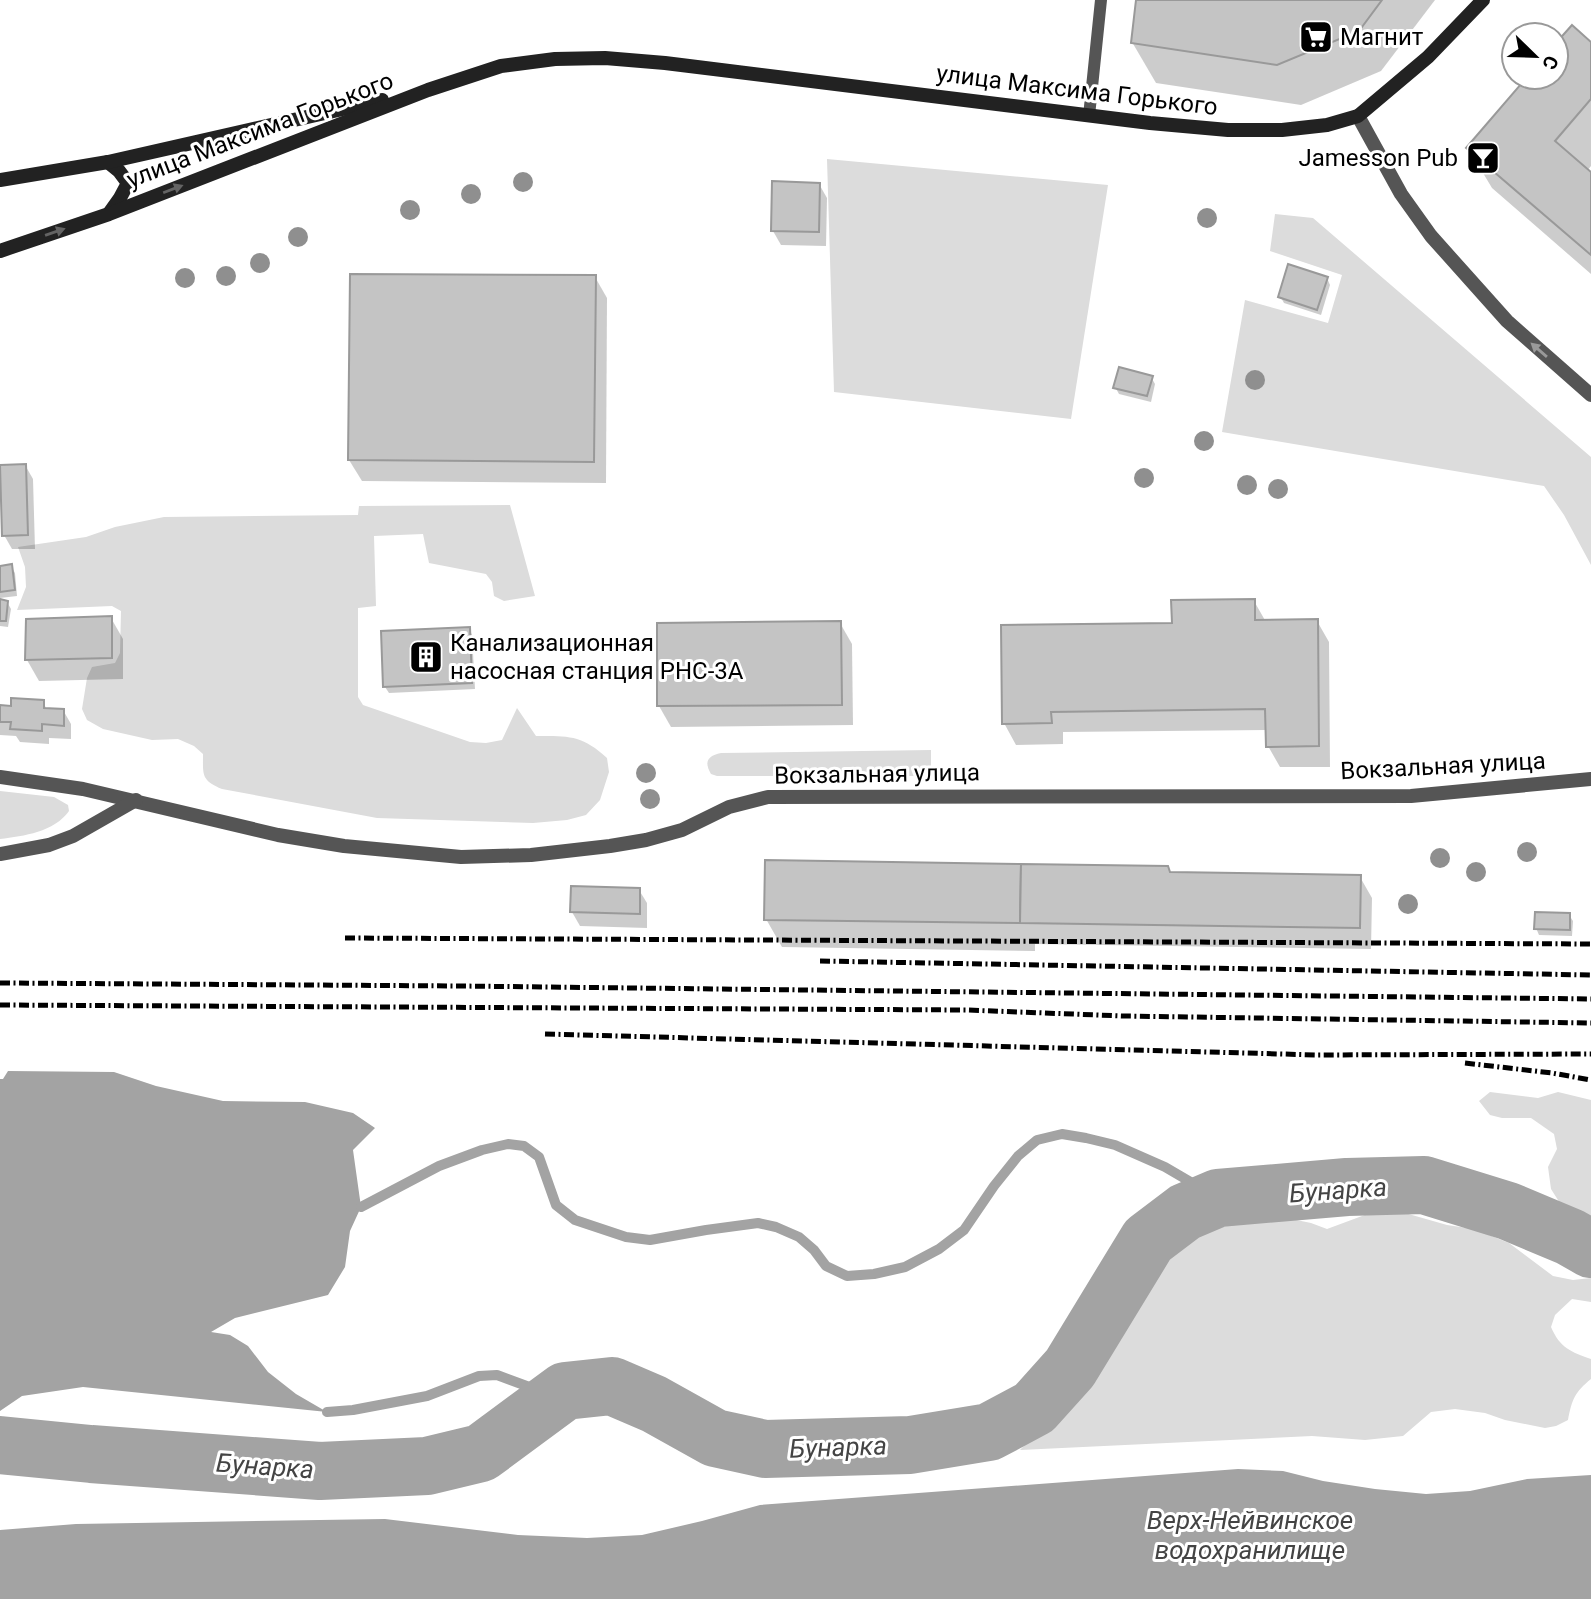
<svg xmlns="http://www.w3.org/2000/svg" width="1591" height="1599" viewBox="0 0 1591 1599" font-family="Roboto,sans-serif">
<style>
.green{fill:#dcdcdc}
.water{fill:#a3a3a3}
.shadow{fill:#0003}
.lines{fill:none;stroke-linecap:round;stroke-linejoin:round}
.stream{stroke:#a3a3a3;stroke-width:10}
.river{stroke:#a3a3a3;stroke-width:58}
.building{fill:#c4c4c4;stroke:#999;stroke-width:2}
.lane{stroke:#555;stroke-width:12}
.street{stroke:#555;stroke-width:14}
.secondary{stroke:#222;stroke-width:14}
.rail{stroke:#000;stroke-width:5;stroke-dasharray:10 3.5 2 3.5;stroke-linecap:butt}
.tree{fill:#8f8f8f}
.oneway{fill:#646464}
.oneway2{fill:#999}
.labels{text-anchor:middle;stroke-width:6;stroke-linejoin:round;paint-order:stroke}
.poi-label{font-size:24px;fill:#000;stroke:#fff;text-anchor:start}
.street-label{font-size:24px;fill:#000;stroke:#fff}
.water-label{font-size:26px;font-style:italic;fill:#444;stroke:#fff}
</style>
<rect width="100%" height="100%" fill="#fff"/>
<g class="green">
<path d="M827 159 1108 185 1071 419 834 392Z"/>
<path d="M1275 214 1313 218 1591 457V565L1564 515 1544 486 1222 432 1245 300 1328 323 1342 275 1270 251Z"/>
<path d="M510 505 535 596 504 601 494 596 492 582 486 574 429 563 423 534 374 536 376 606 358 608V697L363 705 470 742 486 743 502 740 517 708 536 736C569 736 582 735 607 758L609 772 600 800 586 815 567 820 533 823 377 818 222 789C201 780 203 775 203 754L194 746 178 739 152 740 103 729 87 720 82 709 87 678 92 667 115 663 120 653 121 611 112 606 17 610 26 587 25 567 18 547 86 537 115 527 164 517 358 515 359 506Z"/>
<path d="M931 750V769L922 776H717L711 774C704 762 707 756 721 753Z"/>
<path d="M0 791 54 797 68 805 69 811C54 832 24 836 0 839Z"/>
<path d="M1490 1092 1538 1098 1558 1092 1591 1100V1222L1563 1208 1551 1189 1548 1167 1557 1149 1554 1134 1531 1118H1502L1490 1115 1479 1101Z"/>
<path d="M1381 1209 1405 1213 1447 1225 1474 1229 1509 1243 1553 1276 1573 1280 1591 1278V1302L1572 1299 1555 1315 1551 1327C1560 1348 1571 1352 1591 1359V1379C1575 1392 1572 1399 1568 1420L1556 1426 1545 1428 1505 1420 1485 1413 1455 1409 1431 1412 1403 1436 1365 1440 1312 1436 1020 1450 1064 1405 1109 1345 1137 1288 1182 1239 1200 1230 1241 1221 1277 1216 1311 1223 1327 1229Z"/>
</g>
<g class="water">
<path d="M8 1071 114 1072 156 1086 223 1101 305 1102 353 1113 375 1128 353 1150 361 1207 350 1231 345 1267 328 1295 235 1318 211 1332 230 1335 248 1346 268 1372 296 1394 327 1412 83 1387 22 1396 0 1411V1079H3Z"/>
<path d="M1238 1469 1283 1471 1323 1481 1375 1489 1426 1494 1470 1491 1527 1479 1591 1475V1599H0V1530L76 1524 385 1519 518 1535 587 1538 642 1535 702 1521 760 1505Z"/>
</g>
<g class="shadow">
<path d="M1138 0H1435L1381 71 1301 105 1156 83 1132 42Z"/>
<path d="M1591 44V166L1587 171 1591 174V274L1492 188 1468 148 1529 77H1556V46Z"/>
<path d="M819 184 827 198 826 246 781 245 773 231Z"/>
<path d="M595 277 607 298 606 483 362 481 349 460Z"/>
<path d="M1327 278 1330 285 1321 315 1284 303 1280 296Z"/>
<path d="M1151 377 1155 384 1151 402 1119 394 1115 387Z"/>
<path d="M25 465 33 479 35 549H12L4 535Z"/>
<path d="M11 566 15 573 17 596 0 598V567Z"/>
<path d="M0 601 7 602 11 609 8 627 0 626Z"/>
<path d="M1254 601 1266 622 1317 621 1329 642 1330 767H1280L1268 746 1267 730 1063 732V744L1016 745 1004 723 1173 625Z"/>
<path d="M111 618 123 639V679L39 681 27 660Z"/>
<path d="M840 623 852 644 853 725 671 727 659 706 658 625Z"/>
<path d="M469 629 472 635 475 689 389 693 385 687Z"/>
<path d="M43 702 47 710H63L71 724V739L49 738V744L20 742 16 736 0 735V707H12Z"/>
<path d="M1171 874 1360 877 1372 898 1371 949 1035 944V951L782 947 766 919Z"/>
<path d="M639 890 647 903V928L580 926 572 912Z"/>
<path d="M1569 915 1573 921 1572 936 1539 935 1536 928Z"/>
</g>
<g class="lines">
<g class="stream">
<path d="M361 1207 439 1166 482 1150 508 1144 524 1146 539 1157 556 1205 575 1220 626 1237 650 1240 706 1230 758 1223 776 1227 799 1237 814 1250 826 1266 847 1276 874 1274 905 1267 939 1249 964 1230 994 1186 1018 1156 1037 1140 1062 1134 1086 1138 1115 1145 1165 1167 1218 1198"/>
<path d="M327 1412 353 1410 427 1396 479 1376 497 1375 543 1392 565 1391"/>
</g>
<path class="river" d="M0 1445 91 1454 320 1471 427 1466 481 1453 565 1391 612 1386 654 1404 715 1438 765 1449 910 1445 989 1432 1034 1408 1070 1368 1148 1240 1185 1212 1218 1198 1347 1187 1424 1185 1508 1211 1570 1237 1591 1249"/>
</g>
<g class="building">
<path d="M1136 0H1382L1359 31 1277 65 1131 43Z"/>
<path d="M1572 25 1591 42V99L1555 141 1591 172V255L1466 148 1527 77H1556V43Z"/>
<path d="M772 181 820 183 819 232 771 231Z"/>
<path d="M1288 264 1328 277 1317 310 1278 297Z"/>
<path d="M350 274 596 275 594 462 348 460Z"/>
<path d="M1119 367 1153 376 1147 396 1113 388Z"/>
<path d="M26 464 28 535 2 536 0 465Z"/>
<path d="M12 564 15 590 0 592V566Z"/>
<path d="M0 599 8 601 6 621H0Z"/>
<path d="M1255 599V620L1318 619 1319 746 1266 747 1265 709 1051 712 1052 723 1002 724 1001 625 1172 623 1171 600Z"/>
<path d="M112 616V658L25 660 26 619Z"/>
<path d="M841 621 842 705 657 706V623Z"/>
<path d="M470 627 472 683 383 687 381 631Z"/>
<path d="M11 698 44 700V708L64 709V726L42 724V731L10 729 11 722H0V705L11 706Z"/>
<path d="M765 860 1021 864 1020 923 764 920Z"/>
<path d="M1021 864 1168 866 1170 872 1361 875 1360 928 1020 923Z"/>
<path d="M571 886 640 888V914L570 912Z"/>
<path d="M1535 912 1570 913V930L1534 929Z"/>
</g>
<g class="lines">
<path class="lane" d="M1089 116 1101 0"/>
<g class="street">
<path d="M1358 116 1401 194 1431 236 1507 321 1591 395"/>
<path d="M0 777 83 789 278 835 344 846 461 857 531 855 610 846 646 840 682 830 729 807 768 797 1411 796 1591 779"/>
<path d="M0 854 49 845 73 836 136 800"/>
</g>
<g class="secondary">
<path d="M108 162 119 171 128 183 120 198 110 212"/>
<path d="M0 180 108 162 382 100"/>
<path d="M0 251 109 214 428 90 501 66 555 59 605 58 665 63 1150 123 1228 130H1282L1327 125 1358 116 1428 57 1483 0"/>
</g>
<g class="rail">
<path d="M345 938 1591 944"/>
<path d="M820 961 1591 975"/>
<path d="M0 983 460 986 1591 999"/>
<path d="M0 1005 966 1010 1124 1016 1591 1023"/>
<path d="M545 1034 1318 1055 1591 1054"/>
<path d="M1465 1063 1552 1073 1591 1080"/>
</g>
</g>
<g class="tree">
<circle cx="523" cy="182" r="10"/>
<circle cx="471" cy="194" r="10"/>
<circle cx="410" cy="210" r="10"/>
<circle cx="1207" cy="218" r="10"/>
<circle cx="298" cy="237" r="10"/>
<circle cx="260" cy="263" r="10"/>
<circle cx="226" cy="276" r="10"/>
<circle cx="185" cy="278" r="10"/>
<circle cx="1255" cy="380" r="10"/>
<circle cx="1204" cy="441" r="10"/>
<circle cx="1144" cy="478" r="10"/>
<circle cx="1247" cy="485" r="10"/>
<circle cx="1278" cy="489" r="10"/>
<circle cx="646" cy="773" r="10"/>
<circle cx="650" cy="799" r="10"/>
<circle cx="1527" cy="852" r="10"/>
<circle cx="1440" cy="858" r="10"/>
<circle cx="1476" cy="872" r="10"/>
<circle cx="1408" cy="904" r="10"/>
</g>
<defs><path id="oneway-solid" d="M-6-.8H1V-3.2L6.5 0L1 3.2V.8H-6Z" transform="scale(1.75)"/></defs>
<g class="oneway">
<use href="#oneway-solid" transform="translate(173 189) rotate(-21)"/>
<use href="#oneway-solid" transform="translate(55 232) rotate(-19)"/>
</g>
<use class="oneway2" href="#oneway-solid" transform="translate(1539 350) rotate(-139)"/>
<defs>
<symbol id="supermarket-square" viewBox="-11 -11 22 22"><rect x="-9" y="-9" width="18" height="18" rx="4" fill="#000" stroke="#fff"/><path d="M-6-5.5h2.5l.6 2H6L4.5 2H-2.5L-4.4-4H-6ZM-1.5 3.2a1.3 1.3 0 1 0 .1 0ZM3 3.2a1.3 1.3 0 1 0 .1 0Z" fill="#fff"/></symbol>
<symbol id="bar-square" viewBox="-11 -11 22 22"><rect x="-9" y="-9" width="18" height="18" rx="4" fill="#000" stroke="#fff"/><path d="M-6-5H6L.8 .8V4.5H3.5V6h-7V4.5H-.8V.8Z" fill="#fff"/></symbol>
<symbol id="building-square" viewBox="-11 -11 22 22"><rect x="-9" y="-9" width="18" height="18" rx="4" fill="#000" stroke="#fff"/><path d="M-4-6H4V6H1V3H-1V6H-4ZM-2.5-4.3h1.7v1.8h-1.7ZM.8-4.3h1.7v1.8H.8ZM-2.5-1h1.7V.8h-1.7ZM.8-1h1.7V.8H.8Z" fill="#fff"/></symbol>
</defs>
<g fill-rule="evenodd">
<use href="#supermarket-square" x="1297" y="18" width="38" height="38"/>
<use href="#bar-square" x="1464" y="139" width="38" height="38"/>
<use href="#building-square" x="407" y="638" width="38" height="38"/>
</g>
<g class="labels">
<g class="poi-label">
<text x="1340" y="45">Магнит</text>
<text x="1458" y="166" text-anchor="end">Jamesson Pub</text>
<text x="450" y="651">Канализационная<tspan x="450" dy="28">насосная станция РНС-3А</tspan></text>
</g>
<g class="street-label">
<text transform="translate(1077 90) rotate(7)" y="8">улица Максима Горького</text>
<text transform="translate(260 130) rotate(-21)" y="8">улица Максима Горького</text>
<text transform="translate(1443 766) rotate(-3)" y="8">Вокзальная улица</text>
<text transform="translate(877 774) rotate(-1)" y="8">Вокзальная улица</text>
</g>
<g class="water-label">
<text transform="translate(1338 1190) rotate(-4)" y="9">Бунарка</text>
<text transform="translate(838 1447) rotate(-2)" y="9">Бунарка</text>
<text transform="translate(265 1466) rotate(4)" y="9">Бунарка</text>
<text x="1250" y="1529">Верх-Нейвинское<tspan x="1250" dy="30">водохранилище</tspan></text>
</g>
</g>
<g transform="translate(1535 56) rotate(113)"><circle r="33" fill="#ffffff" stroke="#999999" stroke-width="2"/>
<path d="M0-5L12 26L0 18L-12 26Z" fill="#000000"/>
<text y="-10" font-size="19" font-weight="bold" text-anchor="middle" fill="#000000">С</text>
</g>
</svg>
